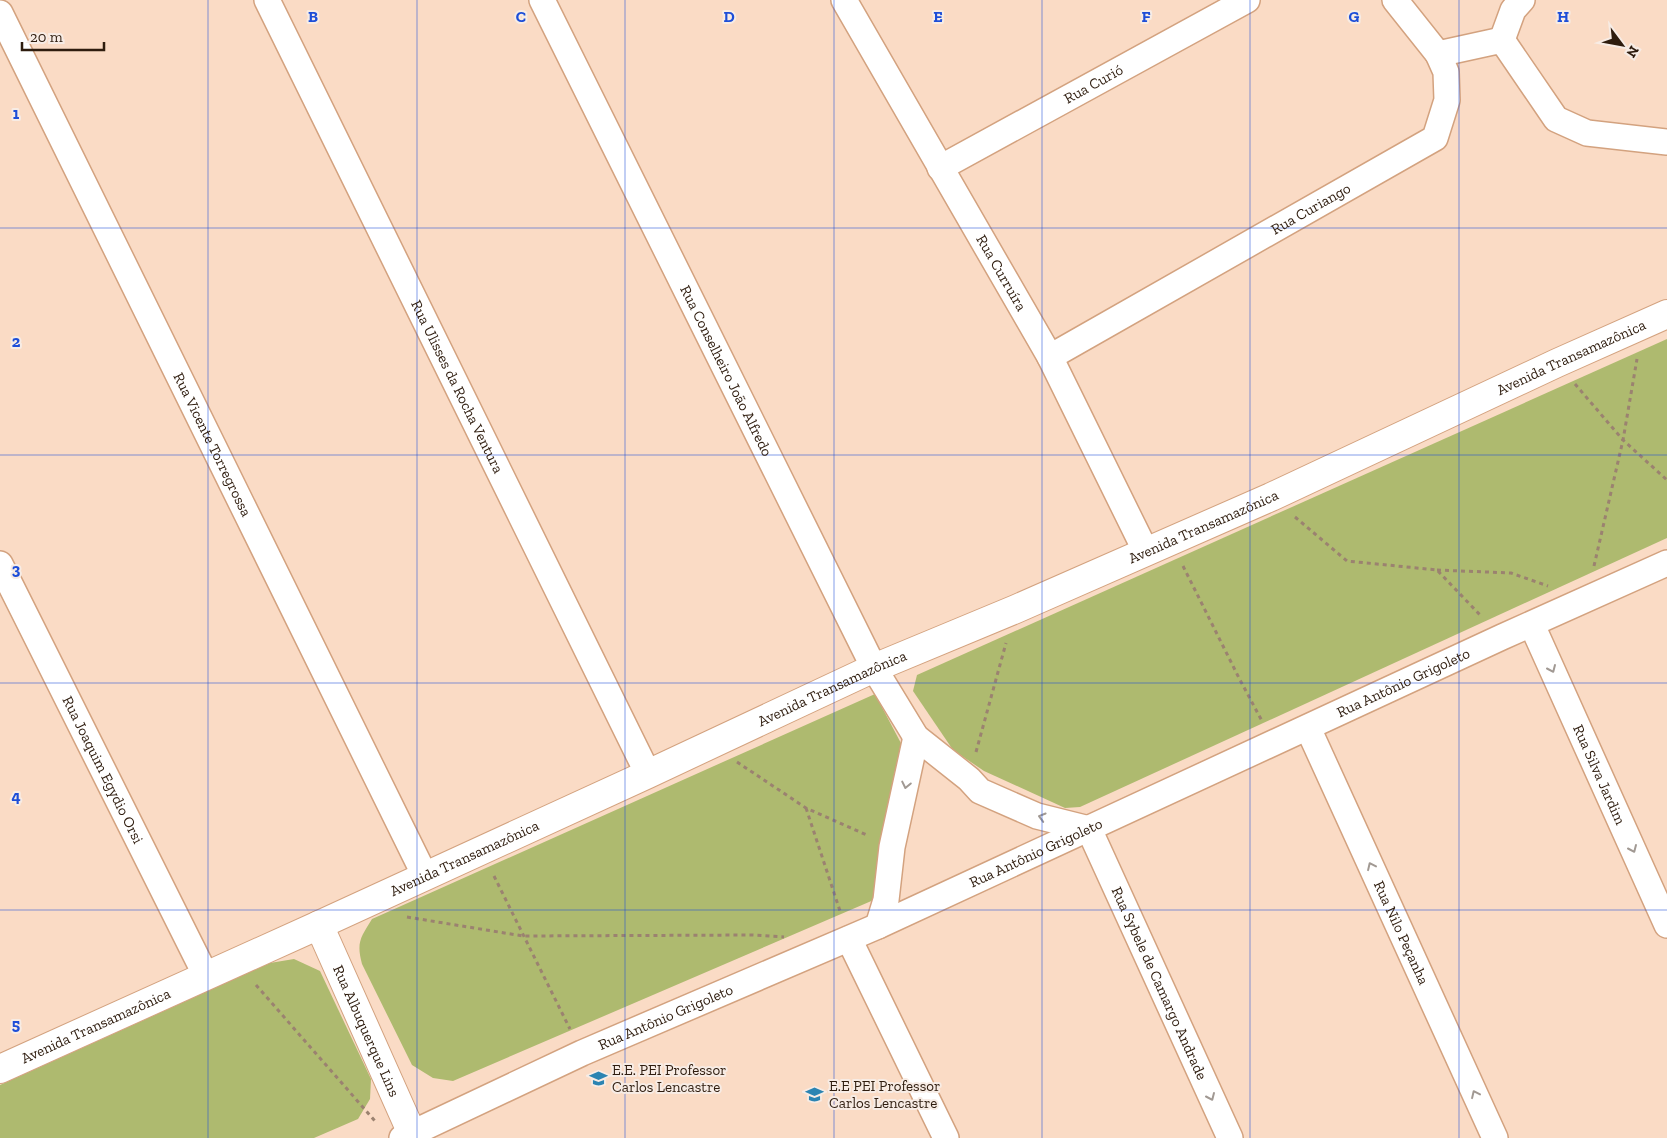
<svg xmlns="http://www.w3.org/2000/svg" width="1667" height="1138" viewBox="0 0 1667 1138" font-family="'Zilla Slab',serif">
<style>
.green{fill:#aeba6f}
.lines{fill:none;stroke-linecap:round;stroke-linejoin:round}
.minor-casing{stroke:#d3a27f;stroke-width:28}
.tertiary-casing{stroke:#d3a27f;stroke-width:30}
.path{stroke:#9b8270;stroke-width:3;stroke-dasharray:4 4;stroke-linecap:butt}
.minor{stroke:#fff;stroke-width:25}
.tertiary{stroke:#fff;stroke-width:28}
.oneway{stroke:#a19993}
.grid{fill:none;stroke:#1d4ed8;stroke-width:1;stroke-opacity:0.55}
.labels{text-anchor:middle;stroke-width:4;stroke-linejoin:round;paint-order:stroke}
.street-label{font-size:15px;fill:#2e1c0e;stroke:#f7ece5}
.poi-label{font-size:15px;fill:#2e1c0e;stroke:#f7ece5;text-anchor:start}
.grid-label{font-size:16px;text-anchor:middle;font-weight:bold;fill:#1d4ed8;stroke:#f7ece5;stroke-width:4;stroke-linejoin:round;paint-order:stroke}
</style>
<rect width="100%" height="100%" fill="#fadbc5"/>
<g class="green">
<path d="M1667 339V538L1080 807 1065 808 984 771 953 750 913 691 917 675Z"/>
<path d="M875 694 903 747 876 899 453 1081 433 1078 412 1065 362 964C356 942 361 937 372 919Z"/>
<path d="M294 959 320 971 371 1079 370 1099 358 1119 314 1138H0V1085L270 963Z"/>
</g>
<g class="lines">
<defs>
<g id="minor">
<path id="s1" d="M267 0 648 774"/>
<path id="s2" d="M542 0 874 668 916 737 969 779 980 791 1037 816 1089 829 1230 1138"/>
<path id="s3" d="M844 0 1050 357 1146 552"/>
<path id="s4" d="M0 13 425 876"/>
<path d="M1502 40 1513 10 1522 0"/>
<path d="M1438 54 1502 40 1556 119 1587 133 1667 142"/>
<path id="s5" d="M940 168 1247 0"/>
<path id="s6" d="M1050 357 1435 138 1447 100 1446 72 1438 54 1395 0"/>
<path id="s7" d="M0 564 206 976"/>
<path id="s8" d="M1532 625 1667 925"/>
<path id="s9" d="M1308 728 1495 1138"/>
<path d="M878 926 886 900 892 847 916 737"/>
<path d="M849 939 946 1138"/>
<path id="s10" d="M402 1138 582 1053 878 926 1502 637 1667 563"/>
</g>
<g id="tertiary">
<path id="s11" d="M319 925 414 1138"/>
<path id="s12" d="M0 1069 319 925 648 774 874 668 1016 609 1271 497 1557 363 1667 314"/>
</g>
</defs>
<use href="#minor" class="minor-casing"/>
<use href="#tertiary" class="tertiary-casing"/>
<g class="path">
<path d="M1575 384 1623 440 1667 480"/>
<path d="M1295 517 1347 561 1437 570 1482 617"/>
<path d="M1183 566 1239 678 1262 721"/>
<path d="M1594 566 1623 440 1637 359"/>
<path d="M1437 570 1511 573 1548 586"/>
<path d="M976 752 1006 643"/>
<path d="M737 762 806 808 869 836"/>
<path d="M806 808 841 914"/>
<path d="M494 876 570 1029"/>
<path d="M407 917 523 936 752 935 784 937"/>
<path d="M256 985 375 1121"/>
</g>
<use href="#minor" class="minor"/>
<use href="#tertiary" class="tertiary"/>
</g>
<defs><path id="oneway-chevron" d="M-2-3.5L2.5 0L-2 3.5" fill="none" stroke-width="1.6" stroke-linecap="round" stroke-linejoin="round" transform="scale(1.25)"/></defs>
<g class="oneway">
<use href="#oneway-chevron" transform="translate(1552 669) rotate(66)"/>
<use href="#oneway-chevron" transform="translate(906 785) rotate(102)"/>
<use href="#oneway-chevron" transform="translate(1042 817) rotate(-164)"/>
<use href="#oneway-chevron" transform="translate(1633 849) rotate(66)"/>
<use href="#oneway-chevron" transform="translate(1371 866) rotate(-115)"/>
<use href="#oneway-chevron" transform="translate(1475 1094) rotate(-115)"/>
<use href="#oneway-chevron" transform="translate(1211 1097) rotate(66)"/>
</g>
<path class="grid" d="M208 0V1138M417 0V1138M625 0V1138M834 0V1138M1042 0V1138M1250 0V1138M1459 0V1138M0 228H1667M0 455H1667M0 683H1667M0 910H1667"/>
<defs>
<symbol id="school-bare" viewBox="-9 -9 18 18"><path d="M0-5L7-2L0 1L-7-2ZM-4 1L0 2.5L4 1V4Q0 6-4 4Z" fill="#2b84b2" stroke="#f7ece5" stroke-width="2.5" paint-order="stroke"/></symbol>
</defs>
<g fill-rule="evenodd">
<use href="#school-bare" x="586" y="1066" width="25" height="25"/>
<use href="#school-bare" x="802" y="1082" width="25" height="25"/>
</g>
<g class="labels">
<g class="street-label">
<text dy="5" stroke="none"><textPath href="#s5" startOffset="175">Rua Curió</textPath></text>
<text dy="5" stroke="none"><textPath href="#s6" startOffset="300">Rua Curiango</textPath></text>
<text dy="5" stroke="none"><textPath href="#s3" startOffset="315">Rua Curruíra</textPath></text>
<text dy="5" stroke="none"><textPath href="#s12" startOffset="1725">Avenida Transamazônica</textPath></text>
<text dy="5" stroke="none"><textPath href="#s2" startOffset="414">Rua Conselheiro João Alfredo</textPath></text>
<text dy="5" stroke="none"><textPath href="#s1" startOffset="431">Rua Ulisses da Rocha Ventura</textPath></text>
<text dy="5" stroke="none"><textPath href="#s4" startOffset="481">Rua Vicente Torregrossa</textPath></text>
<text dy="5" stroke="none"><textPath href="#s12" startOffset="1320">Avenida Transamazônica</textPath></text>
<text dy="5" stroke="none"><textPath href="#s10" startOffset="1100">Rua Antônio Grigoleto</textPath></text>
<text dy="5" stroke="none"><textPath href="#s12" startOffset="915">Avenida Transamazônica</textPath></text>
<text dy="5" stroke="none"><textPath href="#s7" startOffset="230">Rua Joaquim Egydio Orsi</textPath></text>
<text dy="5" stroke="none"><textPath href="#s8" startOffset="164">Rua Silva Jardim</textPath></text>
<text dy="5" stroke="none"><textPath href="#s10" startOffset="695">Rua Antônio Grigoleto</textPath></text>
<text dy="5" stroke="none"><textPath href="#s12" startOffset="510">Avenida Transamazônica</textPath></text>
<text dy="5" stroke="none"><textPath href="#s9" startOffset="225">Rua Nilo Peçanha</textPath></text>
<text dy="5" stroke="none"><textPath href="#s2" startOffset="1196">Rua Sybele de Camargo Andrade</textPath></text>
<text dy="5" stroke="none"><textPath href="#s10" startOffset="290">Rua Antônio Grigoleto</textPath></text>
<text dy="5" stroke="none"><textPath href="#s12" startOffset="105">Avenida Transamazônica</textPath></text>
<text dy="5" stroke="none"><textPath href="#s11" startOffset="116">Rua Albuquerque Lins</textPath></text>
</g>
<g class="poi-label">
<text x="612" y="1075">E.E. PEI Professor<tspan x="612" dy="17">Carlos Lencastre</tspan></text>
<text x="829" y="1091">E.E PEI Professor<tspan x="829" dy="17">Carlos Lencastre</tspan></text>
</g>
</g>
<g class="grid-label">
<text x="313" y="22">B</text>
<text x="521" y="22">C</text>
<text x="729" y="22">D</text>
<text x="938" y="22">E</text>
<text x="1146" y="22">F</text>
<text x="1354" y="22">G</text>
<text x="1563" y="22">H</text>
<text x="16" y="119">1</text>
<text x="16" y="347">2</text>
<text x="16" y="575">3</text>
<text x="16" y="802">4</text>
<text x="16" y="1030">5</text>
</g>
<g transform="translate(1622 45) rotate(122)" stroke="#f7ece5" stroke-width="4" paint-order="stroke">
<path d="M0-4L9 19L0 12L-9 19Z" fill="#2e1c0e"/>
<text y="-8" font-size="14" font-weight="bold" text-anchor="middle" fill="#2e1c0e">N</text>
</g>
<path d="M22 42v8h82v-8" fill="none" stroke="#2e1c0e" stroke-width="2.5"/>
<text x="30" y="42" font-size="15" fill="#2e1c0e" stroke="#f7ece5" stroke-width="4" paint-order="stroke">20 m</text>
</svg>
